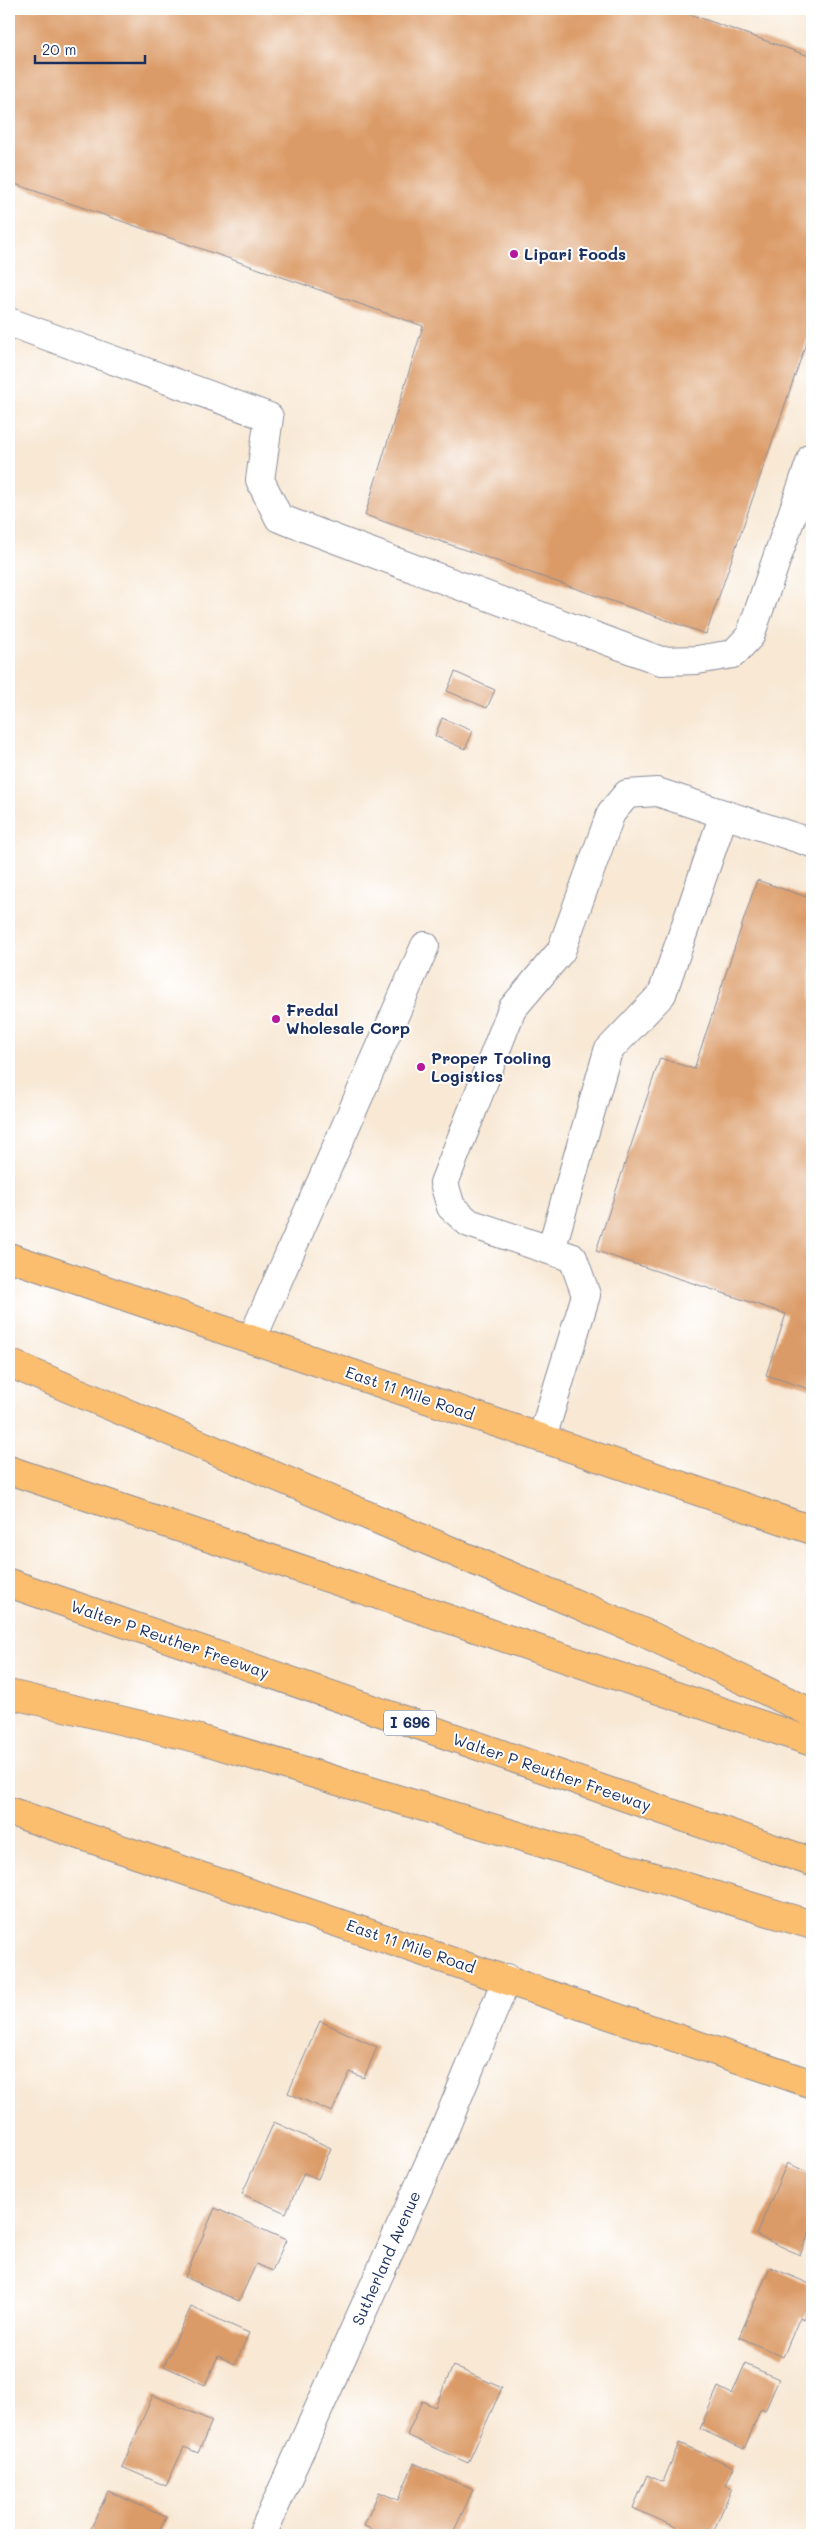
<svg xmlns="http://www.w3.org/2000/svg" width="821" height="2544" viewBox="0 0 821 2544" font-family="Mali,sans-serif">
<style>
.building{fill:#db9b68}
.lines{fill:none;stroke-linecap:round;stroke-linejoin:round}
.minor-casing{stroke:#8a8c99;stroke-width:30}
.major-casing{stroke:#8a8c99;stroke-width:30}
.highway-casing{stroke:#8a8c99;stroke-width:30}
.minor{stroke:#fff;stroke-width:28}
.major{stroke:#fbbd6e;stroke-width:28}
.highway{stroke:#fbbd6e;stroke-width:28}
.poi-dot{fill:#b5179e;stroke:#fff;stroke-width:2}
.labels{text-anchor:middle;stroke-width:4;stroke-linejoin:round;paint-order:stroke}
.shield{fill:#fff;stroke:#5f6d8e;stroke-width:1}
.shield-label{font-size:15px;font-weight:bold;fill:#1b2f5e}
.poi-label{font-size:16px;font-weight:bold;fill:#1b2f5e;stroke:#fff;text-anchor:start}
.street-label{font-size:16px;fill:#1b2f5e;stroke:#fff}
</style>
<rect width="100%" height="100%" fill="#fff"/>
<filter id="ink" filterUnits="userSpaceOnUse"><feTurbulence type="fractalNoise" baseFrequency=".02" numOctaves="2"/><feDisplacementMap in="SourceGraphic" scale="10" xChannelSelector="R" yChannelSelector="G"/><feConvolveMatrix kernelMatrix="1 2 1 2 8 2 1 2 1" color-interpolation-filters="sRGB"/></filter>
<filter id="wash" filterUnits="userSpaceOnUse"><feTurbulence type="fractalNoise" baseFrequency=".0096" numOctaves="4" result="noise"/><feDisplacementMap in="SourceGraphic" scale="20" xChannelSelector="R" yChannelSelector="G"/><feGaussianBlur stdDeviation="1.12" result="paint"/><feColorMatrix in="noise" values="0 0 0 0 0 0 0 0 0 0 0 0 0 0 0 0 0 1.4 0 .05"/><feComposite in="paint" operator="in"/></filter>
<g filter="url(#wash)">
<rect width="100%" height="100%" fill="#f8e8d4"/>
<g id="blocks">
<g class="building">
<path d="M9 9H675L812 57V326L706 634 365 515 423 326 9 182Z"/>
<path d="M455 672 495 690 487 708 447 691Z"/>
<path d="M442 718 473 731 465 749 435 736Z"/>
<path d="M757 880 812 899V1390L766 1375 786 1314 596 1251 660 1058 694 1069Z"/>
<path d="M320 2021 377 2047 364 2078 350 2072 332 2112 288 2093Z"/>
<path d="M274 2122 331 2148 318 2179 304 2173 286 2213 242 2194Z"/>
<path d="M787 2163 812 2174V2226L800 2255 756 2235Z"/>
<path d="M215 2208 286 2240 272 2271 256 2264 239 2301 185 2277Z"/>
<path d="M770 2267 812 2285V2300L804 2319 800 2317 783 2357 739 2337Z"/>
<path d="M191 2307 249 2333 235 2364 218 2356 205 2385 164 2366Z"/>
<path d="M745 2364 779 2379 765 2411 761 2409 744 2449 700 2429 718 2387 732 2394Z"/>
<path d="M453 2366 502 2388 468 2463 407 2435 422 2401 435 2407Z"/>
<path d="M153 2395 212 2421 198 2453 184 2447 166 2486 122 2467Z"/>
<path d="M679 2443 734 2467 726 2485 732 2488 712 2535H694L633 2508 647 2475 663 2482Z"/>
<path d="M414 2463 473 2490 452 2535H385L364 2526 379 2492 398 2500Z"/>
<path d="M108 2491 166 2517 158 2535H88Z"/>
</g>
</g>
</g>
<g filter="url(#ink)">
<use href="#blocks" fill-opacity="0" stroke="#8a8c99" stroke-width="1"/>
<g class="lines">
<defs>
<g id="minor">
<path d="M9 322 269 417 260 480 279 518 661 661 697 660 733 654 750 636 812 457"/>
<path d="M551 1250 608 1051 662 994 724 814"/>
<path d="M252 1339 425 946"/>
<path d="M542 1438 586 1295 573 1258 469 1223 451 1207 444 1183 512 1009 561 951 611 813 627 794 657 792 812 843"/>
<path d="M262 2535 445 2128 507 1978"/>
</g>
<g id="major">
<path d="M9 1257 812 1530"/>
<path d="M9 1811 812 2084"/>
</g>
<g id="highway">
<path d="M9 1363 647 1634 812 1713"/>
<path d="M9 1470 812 1742"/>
<path d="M9 1583 812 1862"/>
<path d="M9 1694 196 1738 812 1925"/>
</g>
</defs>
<use href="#minor" class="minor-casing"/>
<use href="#major" class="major-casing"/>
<use href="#highway" class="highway-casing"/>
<use href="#minor" class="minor"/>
<use href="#major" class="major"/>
<use href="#highway" class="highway"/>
</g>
</g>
<g class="poi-dot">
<circle cx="514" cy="254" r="5"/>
<circle cx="276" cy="1019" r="5"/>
<circle cx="421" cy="1067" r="5"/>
</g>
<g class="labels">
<rect class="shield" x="384" y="1710.5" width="52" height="25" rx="4"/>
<g class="shield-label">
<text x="410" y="1728">I 696</text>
</g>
<g class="poi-label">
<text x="524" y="260">Lipari Foods</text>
<text x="286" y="1016">Fredal<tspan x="286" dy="18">Wholesale Corp</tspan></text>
<text x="431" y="1064">Proper Tooling<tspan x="431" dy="18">Logistics</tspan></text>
</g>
<g class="street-label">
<text transform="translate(410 1393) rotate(19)" y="6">East 11 Mile Road</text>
<text transform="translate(170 1639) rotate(19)" y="6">Walter P Reuther Freeway</text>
<text transform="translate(552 1772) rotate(19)" y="6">Walter P Reuther Freeway</text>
<text transform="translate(411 1946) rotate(19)" y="6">East 11 Mile Road</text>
<text transform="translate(386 2258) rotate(-66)" y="6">Sutherland Avenue</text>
</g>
</g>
<rect width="821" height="2544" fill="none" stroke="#fff" stroke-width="30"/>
<path d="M35 55v8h110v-8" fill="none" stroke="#1b2f5e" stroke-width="2.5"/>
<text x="42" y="55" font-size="15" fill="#1b2f5e" stroke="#ffffff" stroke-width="4" paint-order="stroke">20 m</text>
</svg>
